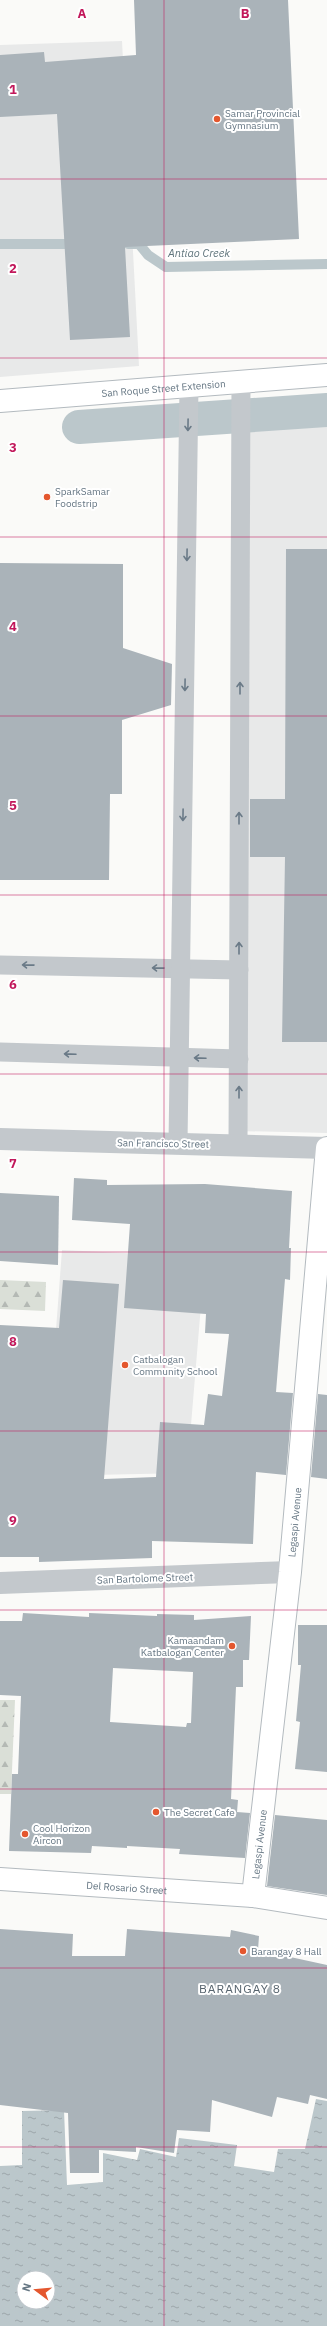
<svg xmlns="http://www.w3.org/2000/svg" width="327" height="2326" viewBox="0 0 327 2326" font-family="'IBM Plex Sans',sans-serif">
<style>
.built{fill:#e8e9e9}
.forest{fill:url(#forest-firs)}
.water{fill:url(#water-ripples);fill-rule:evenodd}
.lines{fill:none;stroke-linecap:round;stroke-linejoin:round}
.stream{stroke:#bbc7cb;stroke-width:10}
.canal{stroke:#bbc7cb;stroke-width:34}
.building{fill:#aab3b9;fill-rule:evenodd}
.secondary-casing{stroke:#b3babf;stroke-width:24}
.lane{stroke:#c3c8cc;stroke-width:19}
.street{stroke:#c3c8cc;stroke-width:22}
.secondary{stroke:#fff;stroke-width:22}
.oneway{stroke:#6a7a87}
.grid{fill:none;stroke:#c2185b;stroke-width:1;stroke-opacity:0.55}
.poi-dot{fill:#e4572e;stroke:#fff;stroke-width:1.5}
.labels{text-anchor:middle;stroke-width:4;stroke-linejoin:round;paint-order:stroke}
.poi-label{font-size:10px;fill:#657683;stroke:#fff;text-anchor:start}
.street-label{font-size:10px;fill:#657683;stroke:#fff}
.water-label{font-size:11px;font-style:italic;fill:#60757c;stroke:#fff}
.quarter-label{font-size:12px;letter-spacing:1px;fill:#57646e;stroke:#fff}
.grid-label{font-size:13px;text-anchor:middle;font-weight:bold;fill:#c2185b;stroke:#fff;stroke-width:4;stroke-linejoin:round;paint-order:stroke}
</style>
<defs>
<pattern id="forest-firs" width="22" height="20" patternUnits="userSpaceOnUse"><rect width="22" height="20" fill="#dadfd7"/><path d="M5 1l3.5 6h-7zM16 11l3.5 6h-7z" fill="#b4b9b4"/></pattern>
<pattern id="water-ripples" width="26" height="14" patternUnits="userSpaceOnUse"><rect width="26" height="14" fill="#bbc7cb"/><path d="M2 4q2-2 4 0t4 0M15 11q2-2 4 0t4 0" fill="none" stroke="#9ca6aa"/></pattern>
</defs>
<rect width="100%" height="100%" fill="#fafaf8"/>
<g class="built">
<path d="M122 41 139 366 0 377V45Z"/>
<path d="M327 397V1133L238 1131 241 403Z"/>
<path d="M62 1250 205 1257 187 1473 45 1476Z"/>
</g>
<g class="forest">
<path d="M0 1280 46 1282 45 1311 0 1309Z"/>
<path d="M0 1700H15L11 1794H0Z"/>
</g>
<path class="water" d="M316 2099 327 2101V2326H0V2166L22 2165V2111L64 2110 67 2185 103 2182V2153L137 2160 140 2149 176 2157 179 2138 237 2145 234 2166 274 2172 278 2149H305ZM24 2278H48V2302H24Z"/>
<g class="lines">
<g class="stream">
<path d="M0 244H78"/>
<path d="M128 244H139L148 255 166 267 327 264"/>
</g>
<path class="canal" d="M79 427 327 410"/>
</g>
<g class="building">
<path d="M134 0H288L299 239 125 247 130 337 70 340 57 114 0 117V55L44 52 45 62 136 55Z"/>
<path d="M286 549H327V1042H282L285 857H250V799H285Z"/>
<path d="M0 563 123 564V648L172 664 171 705 122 720V794H110L109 880H0Z"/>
<path d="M74 1178 107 1180V1185L205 1184 292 1191 289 1248H291L290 1280 285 1279 276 1392 293 1393 286 1475 256 1472 253 1544 152 1541V1558L39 1562V1557H0V1325L59 1328 63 1280 119 1284 104 1479 156 1477 160 1422 204 1425 208 1394 222 1396 229 1334 205 1333 206 1314 124 1308 130 1224 72 1220Z"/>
<path d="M0 1193 59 1196 58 1265 0 1261Z"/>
<path d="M318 1394 327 1395V1479L311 1477Z"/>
<path d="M23 1613 89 1617V1613L157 1616V1614L194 1615V1620L251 1616 249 1660H243V1687H236L231 1799 238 1800 237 1812 250 1813 245 1858 179 1854 180 1849 127 1846V1848L92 1846 91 1853 9 1851 12 1774H18L21 1696 0 1695V1621H22ZM113 1668 193 1672 191 1723H187L186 1727 110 1722Z"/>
<path d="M298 1625H327V1772L295 1769 300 1722 296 1721 301 1665H298Z"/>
<path d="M275 1815 327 1820V1895L267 1886Z"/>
<path d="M0 1929 73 1934 72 1956H125L127 1929 230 1937 231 1930 259 1936 258 1950 327 1965V2099L310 2095 308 2104 277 2097 272 2117 212 2100 210 2132 177 2130 174 2153 136 2147V2152L99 2150V2173H70L68 2113 0 2105Z"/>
</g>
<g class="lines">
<defs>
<g id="secondary">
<path id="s1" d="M0 401 327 375"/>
<path id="s2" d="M0 1879 253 1896 327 1908"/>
<path id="s3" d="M253 1896 290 1572 327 1148"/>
</g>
</defs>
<use href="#secondary" class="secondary-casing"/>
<g class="lane">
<path d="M0 965 239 970"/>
<path d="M0 1052 239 1059"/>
<path d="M178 1143 189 386"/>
<path d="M238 1144 241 382"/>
</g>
<g class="street">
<path d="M0 1139 327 1148"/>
<path d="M0 1583 290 1572"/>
</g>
<use href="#secondary" class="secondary"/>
</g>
<defs><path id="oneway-shaft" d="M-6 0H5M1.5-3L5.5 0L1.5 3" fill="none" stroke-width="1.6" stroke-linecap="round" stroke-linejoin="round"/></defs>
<g class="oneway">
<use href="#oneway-shaft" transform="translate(188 425) rotate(91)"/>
<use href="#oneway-shaft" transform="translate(187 555) rotate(91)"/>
<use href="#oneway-shaft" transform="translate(185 685) rotate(91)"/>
<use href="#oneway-shaft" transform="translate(240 688) rotate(-90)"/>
<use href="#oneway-shaft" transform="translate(183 815) rotate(91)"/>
<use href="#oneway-shaft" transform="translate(239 818) rotate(-90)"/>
<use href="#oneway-shaft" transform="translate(239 948) rotate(-90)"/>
<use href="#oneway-shaft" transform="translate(28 965) rotate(-179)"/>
<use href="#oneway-shaft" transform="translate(158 968) rotate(-179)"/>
<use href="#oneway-shaft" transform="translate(70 1054) rotate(-178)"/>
<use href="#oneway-shaft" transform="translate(200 1058) rotate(-178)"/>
<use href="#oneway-shaft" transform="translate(239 1092) rotate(-90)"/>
</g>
<path class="grid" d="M164 0V2326M0 179H327M0 358H327M0 537H327M0 716H327M0 895H327M0 1074H327M0 1252H327M0 1431H327M0 1610H327M0 1789H327M0 1968H327M0 2147H327"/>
<g class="poi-dot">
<circle cx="217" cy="119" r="4"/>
<circle cx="47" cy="497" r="4"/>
<circle cx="125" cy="1365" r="4"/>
<circle cx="232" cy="1646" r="4"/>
<circle cx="156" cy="1812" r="4"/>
<circle cx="25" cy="1834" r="4"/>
<circle cx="243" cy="1951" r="4"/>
</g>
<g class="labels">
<g class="poi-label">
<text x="225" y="117">Samar Provincial<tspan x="225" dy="12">Gymnasium</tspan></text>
<text x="55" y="495">SparkSamar<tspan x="55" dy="12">Foodstrip</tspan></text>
<text x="133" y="1363">Catbalogan<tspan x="133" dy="12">Community School</tspan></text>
<text x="224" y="1644" text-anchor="end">Kamaandam<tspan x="224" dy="12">Katbalogan Center</tspan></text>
<text x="164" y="1816">The Secret Cafe</text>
<text x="33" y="1832">Cool Horizon<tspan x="33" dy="12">Aircon</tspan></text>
<text x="251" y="1955">Barangay 8 Hall</text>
</g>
<g class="street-label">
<text dy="4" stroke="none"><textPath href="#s1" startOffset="164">San Roque Street Extension</textPath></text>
<text transform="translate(163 1143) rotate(1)" y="4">San Francisco Street</text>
<text dy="4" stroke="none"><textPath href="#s3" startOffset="376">Legaspi Avenue</textPath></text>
<text transform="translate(145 1578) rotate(-2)" y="4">San Bartolome Street</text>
<text dy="4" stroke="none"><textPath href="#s3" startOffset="52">Legaspi Avenue</textPath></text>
<text dy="4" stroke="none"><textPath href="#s2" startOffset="127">Del Rosario Street</textPath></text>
</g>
<g class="water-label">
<text x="199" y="257">Antiao Creek</text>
</g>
<g class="quarter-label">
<text x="240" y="1993">BARANGAY 8</text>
</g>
</g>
<g class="grid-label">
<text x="82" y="18">A</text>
<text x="245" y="18">B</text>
<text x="13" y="94">1</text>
<text x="13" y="273">2</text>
<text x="13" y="452">3</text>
<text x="13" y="631">4</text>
<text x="13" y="810">5</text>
<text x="13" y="989">6</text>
<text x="13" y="1168">7</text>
<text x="13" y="1346">8</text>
<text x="13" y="1525">9</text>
</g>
<g transform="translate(36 2290) rotate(286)"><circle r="19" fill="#ffffff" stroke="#c1c8cd"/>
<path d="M0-3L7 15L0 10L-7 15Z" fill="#e4572e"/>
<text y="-6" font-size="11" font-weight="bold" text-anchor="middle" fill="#657683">N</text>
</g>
</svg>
